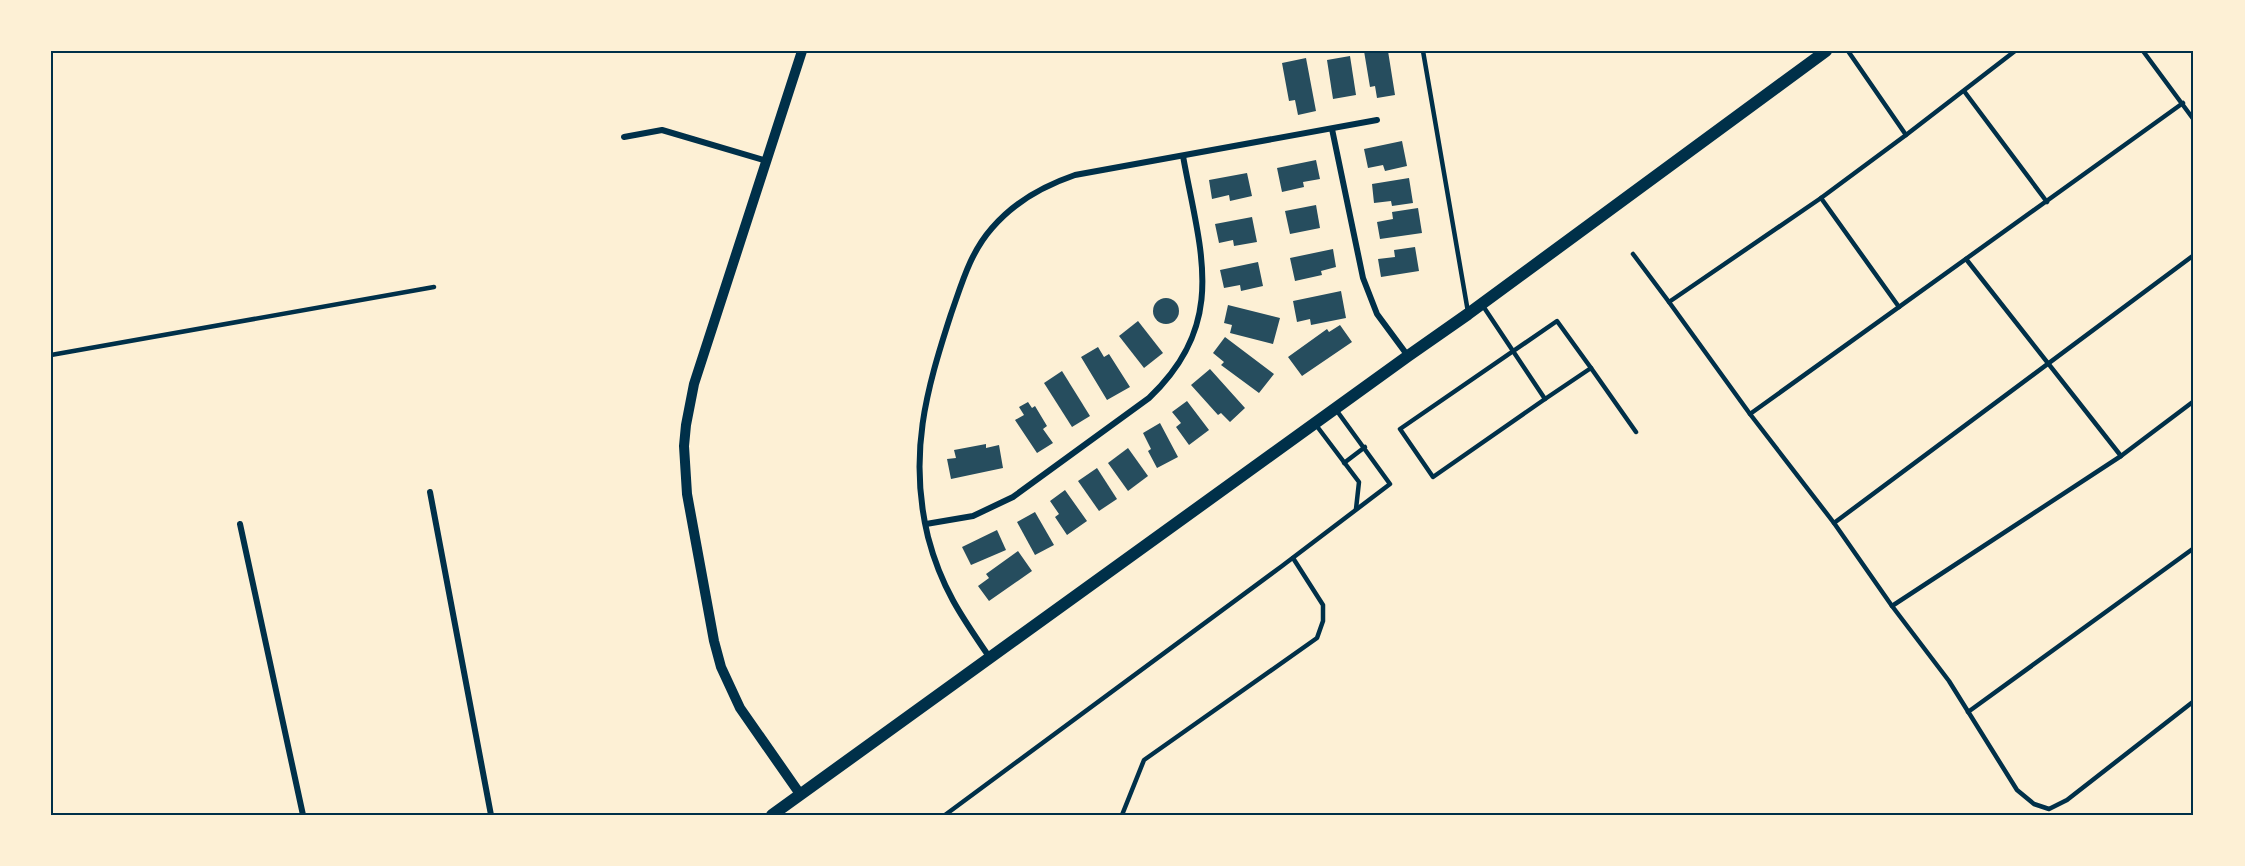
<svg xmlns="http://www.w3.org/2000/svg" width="2245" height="866" viewBox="0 0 2245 866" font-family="Montserrat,sans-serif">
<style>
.building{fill:#264d5e}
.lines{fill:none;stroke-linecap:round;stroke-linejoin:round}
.service{stroke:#003049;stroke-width:4.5}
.minor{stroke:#003049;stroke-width:6}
.tertiary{stroke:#003049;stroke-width:10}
.secondary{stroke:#003049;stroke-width:12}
.neatline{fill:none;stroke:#003049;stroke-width:2}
</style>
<rect width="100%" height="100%" fill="#fdf0d5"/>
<g class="building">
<path d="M1364 51H1388L1395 95 1377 98 1375 86 1370 87Z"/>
<path d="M1350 56 1356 95 1333 99 1327 60Z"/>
<path d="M1306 58 1316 111 1298 115 1295 100 1289 101 1282 63Z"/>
<path d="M1402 141 1407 166 1385 171 1383 165 1368 168 1364 149Z"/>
<path d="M1316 160 1320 179 1303 182 1304 187 1282 192 1277 168Z"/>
<path d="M1247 173 1252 196 1230 201 1229 195 1212 199 1209 180Z"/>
<path d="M1409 178 1413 203 1392 206 1391 201 1374 203 1372 184Z"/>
<path d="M1316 205 1320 228 1290 234 1285 211Z"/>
<path d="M1418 208 1422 233 1380 239 1377 222 1393 219 1392 212Z"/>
<path d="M1252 217 1257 242 1234 246 1233 240 1219 243 1215 224Z"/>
<path d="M1415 247 1419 271 1381 277 1378 259 1395 257 1394 250Z"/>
<path d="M1333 249 1336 267 1321 271 1322 275 1295 281 1290 258Z"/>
<path d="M1258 262 1263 286 1241 291 1240 285 1224 288 1220 270Z"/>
<path d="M1341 291 1346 318 1311 325 1310 319 1297 322 1293 301Z"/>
<circle cx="1166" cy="311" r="13"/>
<path d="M1228 305 1280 318 1273 344 1230 333 1232 325 1224 323Z"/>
<path d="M1138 321 1163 353 1144 368 1119 336Z"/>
<path d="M1340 325 1352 342 1302 376 1288 357 1327 329 1329 332Z"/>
<path d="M1225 337 1274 374 1259 393 1221 365 1224 362 1213 353Z"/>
<path d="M1098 347 1104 357 1109 354 1130 387 1107 400 1081 357Z"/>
<path d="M1210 369 1245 408 1230 422 1221 413 1218 415 1191 385Z"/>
<path d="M1062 371 1090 416 1072 427 1044 383Z"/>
<path d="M1187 401 1209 430 1189 445 1176 427 1181 423 1172 412Z"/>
<path d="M1028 402 1032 408 1035 406 1047 426 1043 429 1053 443 1037 453 1015 420 1024 415 1019 407Z"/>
<path d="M1160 423 1178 457 1157 468 1148 451 1151 449 1143 433Z"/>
<path d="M986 444V448L999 445 1003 468 951 479 947 459 956 458 954 450Z"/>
<path d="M1128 448 1148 476 1128 491 1108 463Z"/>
<path d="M1097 468 1117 499 1099 511 1078 481Z"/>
<path d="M1065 490 1087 521 1067 535 1055 517 1059 514 1050 501Z"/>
<path d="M1035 512 1054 545 1035 555 1017 522Z"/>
<path d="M997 530 1006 550 971 565 962 547Z"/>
<path d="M1018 551 1032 571 989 601 978 586 989 578 986 574Z"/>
</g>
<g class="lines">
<g class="service">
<path d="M1423 51 1468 312"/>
<path d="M1848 51 1906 135"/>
<path d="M2015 51 1906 135 1821 198 1669 302 1750 414 1834 523 1892 606 1949 681 2017 790 2034 804 2049 809 2067 800 2194 701"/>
<path d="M2143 51 2194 120"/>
<path d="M1964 91 2047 202"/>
<path d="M1821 198 1899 307"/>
<path d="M1633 254 1669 302"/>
<path d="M1966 259 2121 456"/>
<path d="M1483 306 1545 399 1591 368 1636 432"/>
<path d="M51 355 434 287"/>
<path d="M1545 399 1433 477 1400 429 1557 321 1591 368"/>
<path d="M1750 414 2183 103"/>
<path d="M1316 425 1359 482 1356 509"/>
<path d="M1344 463 1365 447"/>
<path d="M1834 523 2194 255"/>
<path d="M1892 606 2121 456 2194 401"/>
<path d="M1968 712 2194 548"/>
<path d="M945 815 1282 566 1390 484 1337 411"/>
<path d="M1122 815 1144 760 1317 638 1323 621V605L1293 558"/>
</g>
<g class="minor">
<path d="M1332 129 1363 278 1377 314 1408 356"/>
<path d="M624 137 662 130 767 161"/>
<path d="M430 492 491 815"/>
<path d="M240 524 303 815"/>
<path d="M926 524 973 516 1013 497 1149 398C1229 322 1200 251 1183 156"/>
<path d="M990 658C961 616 941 587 928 537 908 455 926 391 951 314 962 283 970 253 992 228 1014 202 1043 186 1075 175L1377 120"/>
</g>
<path class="tertiary" d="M800 794 740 708 721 667 714 641 687 494 684 446 686 425 694 384 802 51"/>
<path class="secondary" d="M772 815 1408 356 1468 314 1826 51"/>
</g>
<rect width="2245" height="866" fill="none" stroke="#fdf0d5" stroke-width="105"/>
<rect x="52" y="52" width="2140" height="762" class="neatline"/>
</svg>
